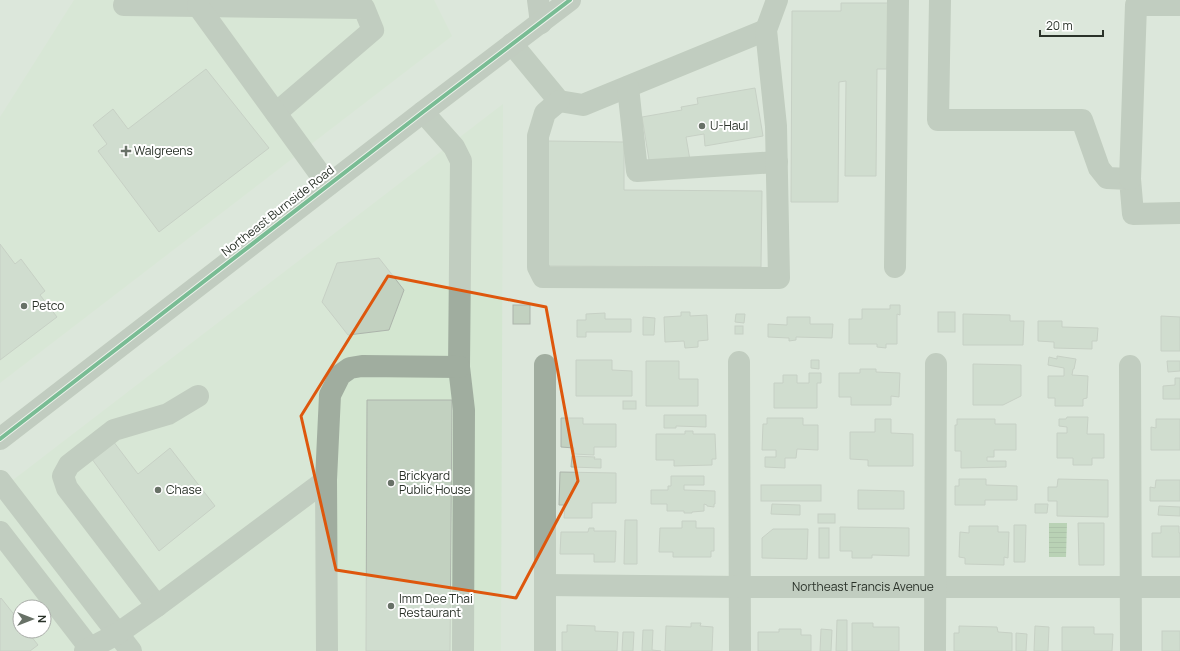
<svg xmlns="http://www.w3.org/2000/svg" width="1180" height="651" viewBox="0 0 1180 651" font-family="Manrope,sans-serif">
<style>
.built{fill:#d3e6d0;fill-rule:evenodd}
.water{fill:url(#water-rules)}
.building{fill:#c2d1c0;stroke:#acb4ab}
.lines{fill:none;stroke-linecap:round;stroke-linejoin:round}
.minor{stroke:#a0ad9f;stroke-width:22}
.highway{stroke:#a0ac9f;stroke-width:22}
.cycleway-casing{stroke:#fff;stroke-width:6}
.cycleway{stroke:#00873e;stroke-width:4}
.marked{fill:none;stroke:#de570d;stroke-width:3;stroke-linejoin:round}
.poi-dot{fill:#687167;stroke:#fff;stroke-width:1.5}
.labels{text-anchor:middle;stroke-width:4;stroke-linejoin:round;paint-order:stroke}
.poi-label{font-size:12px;fill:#2a3229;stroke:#fff;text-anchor:start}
.street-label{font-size:12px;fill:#2a3229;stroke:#fff}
</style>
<defs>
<pattern id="water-rules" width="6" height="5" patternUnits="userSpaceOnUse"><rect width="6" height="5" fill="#8eb988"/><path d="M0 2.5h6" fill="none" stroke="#74976f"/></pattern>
</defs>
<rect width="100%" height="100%" fill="#dce7db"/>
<g class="built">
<path d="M74 0H434L452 36 0 383V117Z"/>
<path d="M503 104 501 651H0V490ZM20 607H44V631H20Z"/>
</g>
<path class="water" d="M1049 523H1067L1066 557H1049Z"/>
<g class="building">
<path d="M841 3H890L887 69H877L876 176H845L846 81 839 82 838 202H791L792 11H841Z"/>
<path d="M206 69 269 148 159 232 98 151 107 144 93 125 113 109 128 129Z"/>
<path d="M755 88 763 136 705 146 704 134 686 137 690 160 650 166 642 117 682 110 681 107 698 104 697 98Z"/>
<path d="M548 141 624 142V190L762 191 761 267 547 266Z"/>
<path d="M0 244 15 264 21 259 45 291 40 295 57 317 0 360Z"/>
<path d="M379 258 404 290 389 330 348 335 322 302 337 263Z"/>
<rect x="513" y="305" width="17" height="19"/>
<path d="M890 305H900V315L897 314V344H886V348L877 347V344H849V319H862V309H890Z"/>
<path d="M681 312H690V316L707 315 708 340 698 341V347L685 348 684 341 665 342 664 317 681 316Z"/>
<rect x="938" y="312" width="17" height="20"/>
<path d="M605 313V319H631V332H586V337H577V320H586V314Z"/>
<path d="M736 314H745L744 323 735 322Z"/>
<path d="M963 314 1010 315V321H1024L1023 345H963Z"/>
<path d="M1161 316 1180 317V351H1161Z"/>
<path d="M643 317 655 318 654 335H643Z"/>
<path d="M787 317H810V324H833L832 338 796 337V340L789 341V338L768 337V324L787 325Z"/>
<path d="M1038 321H1062V327L1098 328 1097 341H1092V349L1054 348V342L1038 341Z"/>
<rect x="735" y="326" width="8" height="8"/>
<path d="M1057 356 1076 359 1074 369H1073L1072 375 1088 376 1087 398 1083 399V406H1055V398H1048V376H1064V368L1048 365 1049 357 1057 359Z"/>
<path d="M576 360H612V370L632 371V396H576Z"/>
<path d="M811 360H819V369L811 368Z"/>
<path d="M646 361H679V379H698V406H646Z"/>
<path d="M1167 361H1180V371L1168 372Z"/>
<path d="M973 364 1021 365V396L1003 405H973Z"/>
<path d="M860 369H876V372L900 373 899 397 891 396V405H851V397H839V373H860Z"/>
<path d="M809 373H821V383H817V408H774V383H783V375H797V383H809Z"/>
<path d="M1175 378H1180V399H1163V386L1175 385Z"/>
<path d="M367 400H452L450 651H366Z"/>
<rect x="623" y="401" width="13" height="8"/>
<path d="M664 415H706V427L676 426V428H664Z"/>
<path d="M1067 417H1088L1087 434H1104V458H1092V465H1073V458H1057V433H1067V427L1059 426V419H1066Z"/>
<path d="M561 418H583V424H616V447H594V455L574 454V448L561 447Z"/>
<path d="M767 418H803V425H818V450L797 449 796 458H785V468L765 467V457H776V450H762L763 424H767Z"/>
<path d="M875 419H891V433L913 434V466H868V460L850 459V432H875Z"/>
<path d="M957 419H995V424H1016V450H994V457H987V461H1006V467L961 468V451H955V425H957Z"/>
<path d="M1156 419H1180V450H1151V427L1156 428Z"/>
<path d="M685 431H693V434H715L716 459H712V465L674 466V460H656V434H685Z"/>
<path d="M110 437 138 474 170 448 215 506 159 551 89 455Z"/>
<path d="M572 456 595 457 594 459H601V468L571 467Z"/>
<path d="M560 472 616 473V503H592V518H564L565 505H559Z"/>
<path d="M671 476H704V485H684V490L715 491V504H714V507L707 506V505L704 504V511L692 512V513H684V511H667V504H651V490H668V486H671Z"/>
<path d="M959 479H986V485L1017 486V500H985V505H955V486H959Z"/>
<path d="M1058 479 1108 480V517L1057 516V501H1048V487H1057Z"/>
<path d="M1156 480H1180V501H1150V487L1155 488Z"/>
<rect x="761" y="485" width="60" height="16"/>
<path d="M858 490 904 491V509H858Z"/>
<path d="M772 504 800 505V515L771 514Z"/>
<path d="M1035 504H1048L1047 513H1035Z"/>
<path d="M1159 506 1180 507V516L1158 515Z"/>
<rect x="818" y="514" width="17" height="9"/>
<path d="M625 520H637V564H624Z"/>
<path d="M682 521H696V528H714V551H711V557H673V552H659L660 528H682Z"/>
<path d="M1078 523H1104V565H1079Z"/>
<path d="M1014 525H1026L1025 562H1014Z"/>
<path d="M969 526H998V532H1009L1008 558 1004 557V565L965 564V558L959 557 960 532 969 533Z"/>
<path d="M1161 526H1179V533H1180V557H1152V533H1161Z"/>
<path d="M840 527 909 528V556L872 555V558H852V551H840Z"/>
<path d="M589 528H594V531H616L615 562H594V554H560L561 532H588Z"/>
<rect x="819" y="528" width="10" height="30"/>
<path d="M773 529H808L807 559 762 558V538Z"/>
<path d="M1 598 20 622V631H27L38 645 30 651H0V599Z"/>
<path d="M837 620H847V651H836Z"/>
<path d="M691 623H701L700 626 713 627 712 651H665L666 626 691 627Z"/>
<path d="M852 623H873V627H899V651H852Z"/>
<path d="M567 625 595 626V631L618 632 617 651H562V632H567Z"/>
<path d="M959 626 997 627 998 632 1012 633V651H954V633H959Z"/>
<path d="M1035 626 1049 627 1048 651H1034Z"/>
<path d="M1062 627H1094V634H1113L1112 651H1062Z"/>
<path d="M779 629H801V635H811V651H758V632H779Z"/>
<path d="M821 629 832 630 831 651H820Z"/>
<path d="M643 630H653L652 650 661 651H642Z"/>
<rect x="1162" y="631" width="18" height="20"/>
<path d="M623 632H634L633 651H622Z"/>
<path d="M1016 633 1027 634 1026 651H1016Z"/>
</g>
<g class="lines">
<g class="minor">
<path d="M940 0 938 120H1082L1099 168 1107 178 1130 179 1133 214 1180 213"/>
<path d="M124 5 364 8 373 30 276 113"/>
<path d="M198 6 328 185"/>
<path d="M512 44 559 101 583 105 766 30"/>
<path d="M628 87 637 171 777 162"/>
<path d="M559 101 545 113 538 136V267L543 277 779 278 776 126 766 30 777 0"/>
<path d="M423 112 454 147 461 161 459 367 464 410 463 651"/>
<path d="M1130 179 1136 5H1180"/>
<path d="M895 267 898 0"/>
<path d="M739 362 740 651"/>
<path d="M1130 366 1131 651"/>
<path d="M0 481 131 651"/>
<path d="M0 532 92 651"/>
<path id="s1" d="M545 585 740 587H1180"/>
<path d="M157 606 67 488 63 476 69 465 114 430 168 414 198 396"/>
<path d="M85 651 117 634 157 606 326 480"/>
<path d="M327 651 326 480 330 395 340 375 350 368 362 366 459 367"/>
<path d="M545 651V365"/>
<path d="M935 651 936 364"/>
</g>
<g class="highway">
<path d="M538 0 541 23"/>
<path d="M0 439 423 112 570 0"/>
</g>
<defs>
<path id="cycleway" d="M0 439 423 112 570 0"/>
</defs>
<use href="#cycleway" class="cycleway-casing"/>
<use href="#cycleway" class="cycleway"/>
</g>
<path d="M0 0H1180V651H0ZM388 276 546 307 578 481 516 598 336 570 301 416Z" fill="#dce7db" fill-opacity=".55" fill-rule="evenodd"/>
<path class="marked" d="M388 276 546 307 578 481 516 598 336 570 301 416Z"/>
<g class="poi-dot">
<circle cx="702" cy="126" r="4"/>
<path d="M124 145h4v4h4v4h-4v4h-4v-4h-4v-4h4z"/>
<circle cx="24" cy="306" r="4"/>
<circle cx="391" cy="483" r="4"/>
<circle cx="158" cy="490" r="4"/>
<circle cx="391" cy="606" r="4"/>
</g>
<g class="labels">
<g class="poi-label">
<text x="710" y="130">U-Haul</text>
<text x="134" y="155">Walgreens</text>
<text x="32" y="310">Petco</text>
<text x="399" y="480">Brickyard<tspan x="399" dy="14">Public House</tspan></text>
<text x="166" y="494">Chase</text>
<text x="399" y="603">Imm Dee Thai<tspan x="399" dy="14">Restaurant</tspan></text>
</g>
<g class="street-label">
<text transform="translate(278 211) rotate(-38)" y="4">Northeast Burnside Road</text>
<text dy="4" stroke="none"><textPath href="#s1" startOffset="318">Northeast Francis Avenue</textPath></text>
</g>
</g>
<g transform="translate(32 619) rotate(90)"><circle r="19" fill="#ffffff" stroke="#aaada9"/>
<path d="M0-3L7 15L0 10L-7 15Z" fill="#687167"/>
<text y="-6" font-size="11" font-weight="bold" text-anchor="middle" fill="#2a3229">N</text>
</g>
<path d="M1040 30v6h63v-6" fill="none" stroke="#2a3229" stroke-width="2"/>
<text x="1046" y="30" font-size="12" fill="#2a3229" stroke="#ffffff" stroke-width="3" paint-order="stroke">20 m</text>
</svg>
